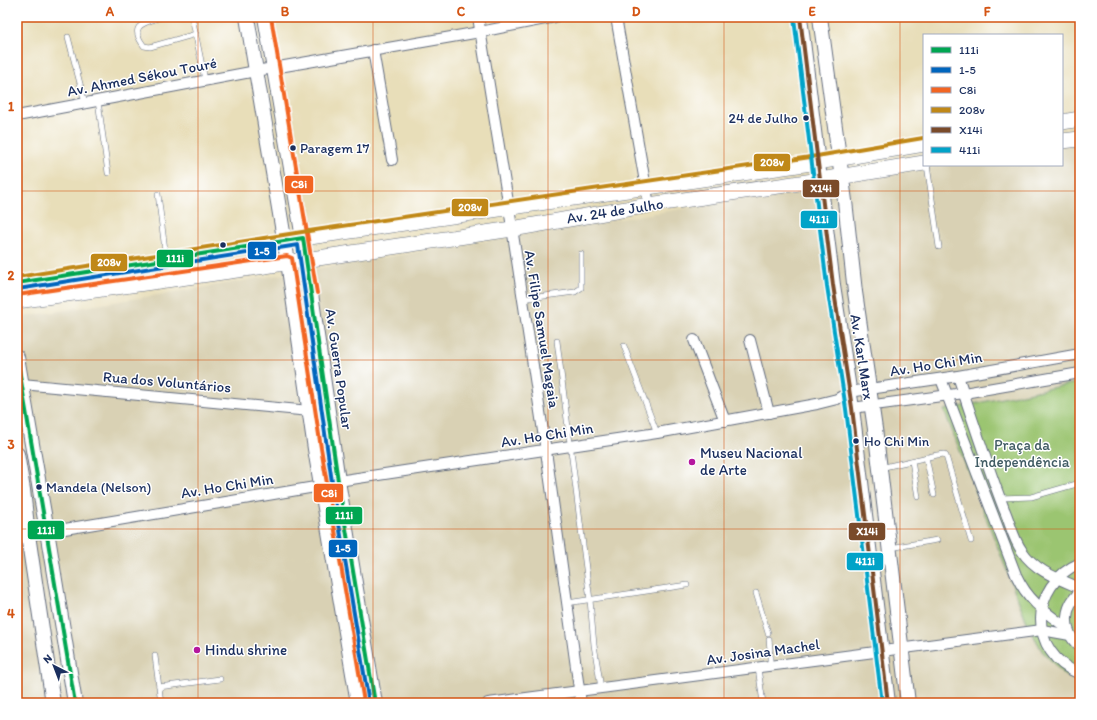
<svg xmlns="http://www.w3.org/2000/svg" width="1097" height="720" viewBox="0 0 1097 720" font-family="Itim,sans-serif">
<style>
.built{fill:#d9d1b4}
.green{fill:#9bc571;stroke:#5b7a68}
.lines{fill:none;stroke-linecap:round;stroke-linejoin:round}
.lane-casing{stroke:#636c7e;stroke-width:6}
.street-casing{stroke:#636c7e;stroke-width:12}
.secondary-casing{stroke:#636c7e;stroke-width:16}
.primary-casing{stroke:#636c7e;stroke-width:16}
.lane{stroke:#fff;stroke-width:5}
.street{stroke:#fff;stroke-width:10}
.secondary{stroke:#fff;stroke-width:14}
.primary{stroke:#fff;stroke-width:15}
.bus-1-casing{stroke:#fff;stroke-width:7}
.bus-2-casing{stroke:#fff;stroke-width:7}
.bus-3-casing{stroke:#fff;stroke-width:7}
.bus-4-casing{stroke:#fff;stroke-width:7}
.bus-5-casing{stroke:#fff;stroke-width:7}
.bus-6-casing{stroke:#fff;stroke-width:7}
.bus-1{stroke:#00a651;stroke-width:4}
.bus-2{stroke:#0065bd;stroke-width:4}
.bus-3{stroke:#f26522;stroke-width:4}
.bus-4{stroke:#c08818;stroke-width:4}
.bus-5{stroke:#7a4b2a;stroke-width:4}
.bus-6{stroke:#01a3c8;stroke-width:4}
.grid{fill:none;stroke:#d45514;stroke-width:1;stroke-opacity:0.55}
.bus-dot{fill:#1b2f5e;stroke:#fff;stroke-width:1.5}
.poi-dot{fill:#b5179e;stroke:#fff;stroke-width:1.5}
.labels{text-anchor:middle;stroke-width:3;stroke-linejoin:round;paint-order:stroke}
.bus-label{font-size:14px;fill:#1b2f5e;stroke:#fff;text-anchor:start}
.street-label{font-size:15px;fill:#1b2f5e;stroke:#fff}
.park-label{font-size:15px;fill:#415c64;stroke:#fff}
.poi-label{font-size:15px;fill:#1b2f5e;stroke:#fff;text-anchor:start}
.line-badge{stroke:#fff;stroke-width:1.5}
.badge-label{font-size:11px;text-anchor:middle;font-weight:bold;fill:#fff}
.neatline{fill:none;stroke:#d45514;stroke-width:1.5}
.grid-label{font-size:13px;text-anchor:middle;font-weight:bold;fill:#d45514}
</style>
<rect width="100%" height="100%" fill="#fff"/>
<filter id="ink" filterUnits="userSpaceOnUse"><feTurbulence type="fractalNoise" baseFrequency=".025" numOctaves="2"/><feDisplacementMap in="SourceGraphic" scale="8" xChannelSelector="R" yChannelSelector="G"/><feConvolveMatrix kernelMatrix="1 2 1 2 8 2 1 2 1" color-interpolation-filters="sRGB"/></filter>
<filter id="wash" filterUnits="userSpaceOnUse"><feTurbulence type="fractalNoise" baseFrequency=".012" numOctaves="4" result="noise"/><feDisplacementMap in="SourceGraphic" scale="16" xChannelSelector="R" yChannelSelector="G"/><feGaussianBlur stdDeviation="0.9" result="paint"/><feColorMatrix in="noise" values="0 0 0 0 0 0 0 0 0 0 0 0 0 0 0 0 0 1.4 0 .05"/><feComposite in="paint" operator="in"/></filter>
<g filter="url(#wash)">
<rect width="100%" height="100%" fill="#e8deb9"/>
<path class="built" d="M1080 143V703H17V318L948 165H1062V146Z"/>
<path class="green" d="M1080 382V681L1065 676 1042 651 1028 625 944 410Z"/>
</g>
<g filter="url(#ink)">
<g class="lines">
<defs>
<g id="lane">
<path d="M161 17C144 23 128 25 144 46L150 47 196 34"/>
<path d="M192 17 205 80"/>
<path d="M68 37 85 103"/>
<path d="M98 101 108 173"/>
<path d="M927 165 939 247"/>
<path d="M158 194 166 258"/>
<path d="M522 299 575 292 581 288V254"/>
<path d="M557 341 590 600 594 645 601 688"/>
<path d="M624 346 657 433"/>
<path d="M926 457 934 495"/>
<path d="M912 461 918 497"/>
<path d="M880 468 937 455 944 454 946 456 971 541"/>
<path d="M1000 498 1031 497 1080 483"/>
<path d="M890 548 937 540"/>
<path d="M756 593 768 633"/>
<path d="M567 603 687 585"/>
<path d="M769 639 770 650"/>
<path d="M770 654V666"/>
<path d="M155 656 161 703"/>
<path d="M758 668 763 703"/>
<path d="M159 687 220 679"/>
</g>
<g id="street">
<path d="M478 17 509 208 546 451 581 703"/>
<path d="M616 17 649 205"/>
<path d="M373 50 392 160"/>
<path d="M17 116 256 71 480 32 555 17"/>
<path d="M694 340 725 421"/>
<path d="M750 340 769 413"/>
<path d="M958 376C973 421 987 465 1004 509 1010 522 1013 539 1022 551 1035 571 1059 579 1080 588"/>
<path d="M941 379 1016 575C1028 601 1045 612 1067 628"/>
<path d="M22 384 310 411"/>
<path d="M852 408 964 393 1080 373"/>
<path d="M17 537 321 486 338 481 657 433 817 404 837 399 849 392 958 376 1080 354"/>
<path d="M1080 563C1029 585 1027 653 1080 674"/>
<path d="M1080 592C1063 607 1062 632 1080 647"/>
<path d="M488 703 1042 630 1070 635"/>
</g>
<g id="secondary">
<path d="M247 17 288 262 315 449 358 703"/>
<path d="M265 17 303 238 338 481 375 703"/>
<path d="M800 17 833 285 852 408 888 703"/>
<path d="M820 17 845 201 855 292 876 436 908 703"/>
<path d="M17 357 47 531 75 703"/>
<path d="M17 454 23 490 28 535 53 703"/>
</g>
<g id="primary">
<path d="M1062 122 1080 119"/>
<path d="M1062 141 1080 139"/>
<path d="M17 283 303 238 818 162 924 144"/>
<path d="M17 301 258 267 512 229 649 205 820 180 924 163"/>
</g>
</defs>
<use href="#lane" class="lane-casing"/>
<use href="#street" class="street-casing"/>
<use href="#secondary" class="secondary-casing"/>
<use href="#primary" class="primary-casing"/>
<use href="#lane" class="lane"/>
<use href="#street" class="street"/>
<use href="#secondary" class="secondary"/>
<use href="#primary" class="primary"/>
<defs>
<g id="bus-1">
<path d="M17 283 303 238 338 481 375 703"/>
<path d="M17 357 75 703"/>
</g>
<path id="bus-2" d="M18 289 298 245 332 482 369 703"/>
<g id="bus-3">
<path d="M271 17 317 293"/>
<path d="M17 295 287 256 292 258 321 448 364 702"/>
</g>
<path id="bus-4" d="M17 277 302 232 817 156 923 138"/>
<path id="bus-5" d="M800 17 833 285 852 408 888 703"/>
<path id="bus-6" d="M794 18 827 286 846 409 882 703"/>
</defs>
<use href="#bus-1" class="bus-1-casing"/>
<use href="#bus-2" class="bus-2-casing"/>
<use href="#bus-3" class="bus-3-casing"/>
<use href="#bus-4" class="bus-4-casing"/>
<use href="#bus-5" class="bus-5-casing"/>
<use href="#bus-6" class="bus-6-casing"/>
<use href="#bus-1" class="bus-1"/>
<use href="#bus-2" class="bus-2"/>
<use href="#bus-3" class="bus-3"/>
<use href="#bus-4" class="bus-4"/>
<use href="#bus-5" class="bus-5"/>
<use href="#bus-6" class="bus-6"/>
</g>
</g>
<path class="grid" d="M198 17V703M373 17V703M548 17V703M724 17V703M900 17V703M17 191H1080M17 360H1080M17 529H1080"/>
<g class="bus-dot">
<circle cx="806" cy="118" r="3.5"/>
<circle cx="293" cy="148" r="3.5"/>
<circle cx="223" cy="245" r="3.5"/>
<circle cx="856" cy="441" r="3.5"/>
<circle cx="39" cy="487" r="3.5"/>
</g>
<g class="poi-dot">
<circle cx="692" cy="462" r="4"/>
<circle cx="197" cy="650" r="4"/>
</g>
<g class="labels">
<g class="bus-label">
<text x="798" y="123" text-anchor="end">24 de Julho</text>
<text x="300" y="153">Paragem 17</text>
<text x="864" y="446">Ho Chi Min</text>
<text x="46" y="492">Mandela (Nelson)</text>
</g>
<g class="street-label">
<text transform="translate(142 77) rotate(-11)" y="5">Av. Ahmed Sékou Touré</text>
<text transform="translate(615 211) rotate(-9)" y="5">Av. 24 de Julho</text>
<text transform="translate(542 329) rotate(81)" y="5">Av. Filipe Samuel Magaia</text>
<text transform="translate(862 357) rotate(81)" y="5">Av. Karl Marx</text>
<text transform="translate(936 364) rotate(-9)" y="5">Av. Ho Chi Min</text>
<text transform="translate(339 369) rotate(82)" y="5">Av. Guerra Popular</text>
<text transform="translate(167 382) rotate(5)" y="5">Rua dos Voluntários</text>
<text transform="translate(547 435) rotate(-9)" y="5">Av. Ho Chi Min</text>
<text transform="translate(227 486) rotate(-9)" y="5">Av. Ho Chi Min</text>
<text transform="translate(763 652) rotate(-8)" y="5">Av. Josina Machel</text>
</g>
<g class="park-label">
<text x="1022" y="450">Praça da<tspan x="1022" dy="17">Independência</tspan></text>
</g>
<g class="poi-label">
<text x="700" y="458">Museu Nacional<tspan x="700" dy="17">de Arte</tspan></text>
<text x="205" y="655">Hindu shrine</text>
</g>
</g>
<g class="line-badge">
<rect x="753" y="153" width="38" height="19" rx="4" fill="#c08818"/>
<rect x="284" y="175" width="30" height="19" rx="4" fill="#f26522"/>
<rect x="802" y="179" width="38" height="19" rx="4" fill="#7a4b2a"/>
<rect x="451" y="198" width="38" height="19" rx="4" fill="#c08818"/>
<rect x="800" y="210" width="38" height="19" rx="4" fill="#01a3c8"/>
<rect x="247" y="241" width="30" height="19" rx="4" fill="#0065bd"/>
<rect x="156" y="249" width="38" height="19" rx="4" fill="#00a651"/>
<rect x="90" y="253" width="38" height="19" rx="4" fill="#c08818"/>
<rect x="313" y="483" width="31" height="20" rx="4" fill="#f26522"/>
<rect x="325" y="506" width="38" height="19" rx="4" fill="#00a651"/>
<rect x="27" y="520" width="38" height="20" rx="4" fill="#00a651"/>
<rect x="848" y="522" width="38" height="19" rx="4" fill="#7a4b2a"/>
<rect x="328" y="539" width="30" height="19" rx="4" fill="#0065bd"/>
<rect x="846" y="552" width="38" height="19" rx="4" fill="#01a3c8"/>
</g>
<g class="badge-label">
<text x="772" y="166">208v</text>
<text x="299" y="188">C8i</text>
<text x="821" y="192">X14i</text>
<text x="470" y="211">208v</text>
<text x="819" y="223">411i</text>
<text x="262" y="255">1-5</text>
<text x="175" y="262">111i</text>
<text x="109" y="266">208v</text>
<text x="329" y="497">C8i</text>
<text x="344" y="519">111i</text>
<text x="46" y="534">111i</text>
<text x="867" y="535">X14i</text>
<text x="343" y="552">1-5</text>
<text x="865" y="565">411i</text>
</g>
<rect width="1097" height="720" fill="none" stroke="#fff" stroke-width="44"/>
<rect x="923" y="34" width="140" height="132" fill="#ffffff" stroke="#a4acbf"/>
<rect x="931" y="47" width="20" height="6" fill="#00a651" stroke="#a4acbf"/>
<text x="959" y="54" font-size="12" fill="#1b2f5e">111i</text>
<rect x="931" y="67" width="20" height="6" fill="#0065bd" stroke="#a4acbf"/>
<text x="959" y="74" font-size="12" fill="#1b2f5e">1-5</text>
<rect x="931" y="87" width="20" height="6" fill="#f26522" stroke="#a4acbf"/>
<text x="959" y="94" font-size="12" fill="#1b2f5e">C8i</text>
<rect x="931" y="107" width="20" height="6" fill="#c08818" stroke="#a4acbf"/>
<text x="959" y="114" font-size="12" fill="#1b2f5e">208v</text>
<rect x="931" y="127" width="20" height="6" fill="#7a4b2a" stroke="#a4acbf"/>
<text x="959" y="134" font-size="12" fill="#1b2f5e">X14i</text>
<rect x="931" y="147" width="20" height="6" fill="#01a3c8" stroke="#a4acbf"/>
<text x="959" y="154" font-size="12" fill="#1b2f5e">411i</text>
<g transform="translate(54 666) rotate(318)" stroke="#ffffff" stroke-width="3" paint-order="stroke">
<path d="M0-3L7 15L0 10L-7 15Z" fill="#1b2f5e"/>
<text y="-6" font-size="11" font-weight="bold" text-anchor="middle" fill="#1b2f5e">N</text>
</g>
<rect x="22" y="22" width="1053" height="676" class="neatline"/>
<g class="grid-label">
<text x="110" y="16">A</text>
<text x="285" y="16">B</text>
<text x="461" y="16">C</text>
<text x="636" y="16">D</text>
<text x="812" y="16">E</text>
<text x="987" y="16">F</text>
<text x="11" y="111">1</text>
<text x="11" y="280">2</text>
<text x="11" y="449">3</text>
<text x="11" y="618">4</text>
</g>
</svg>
